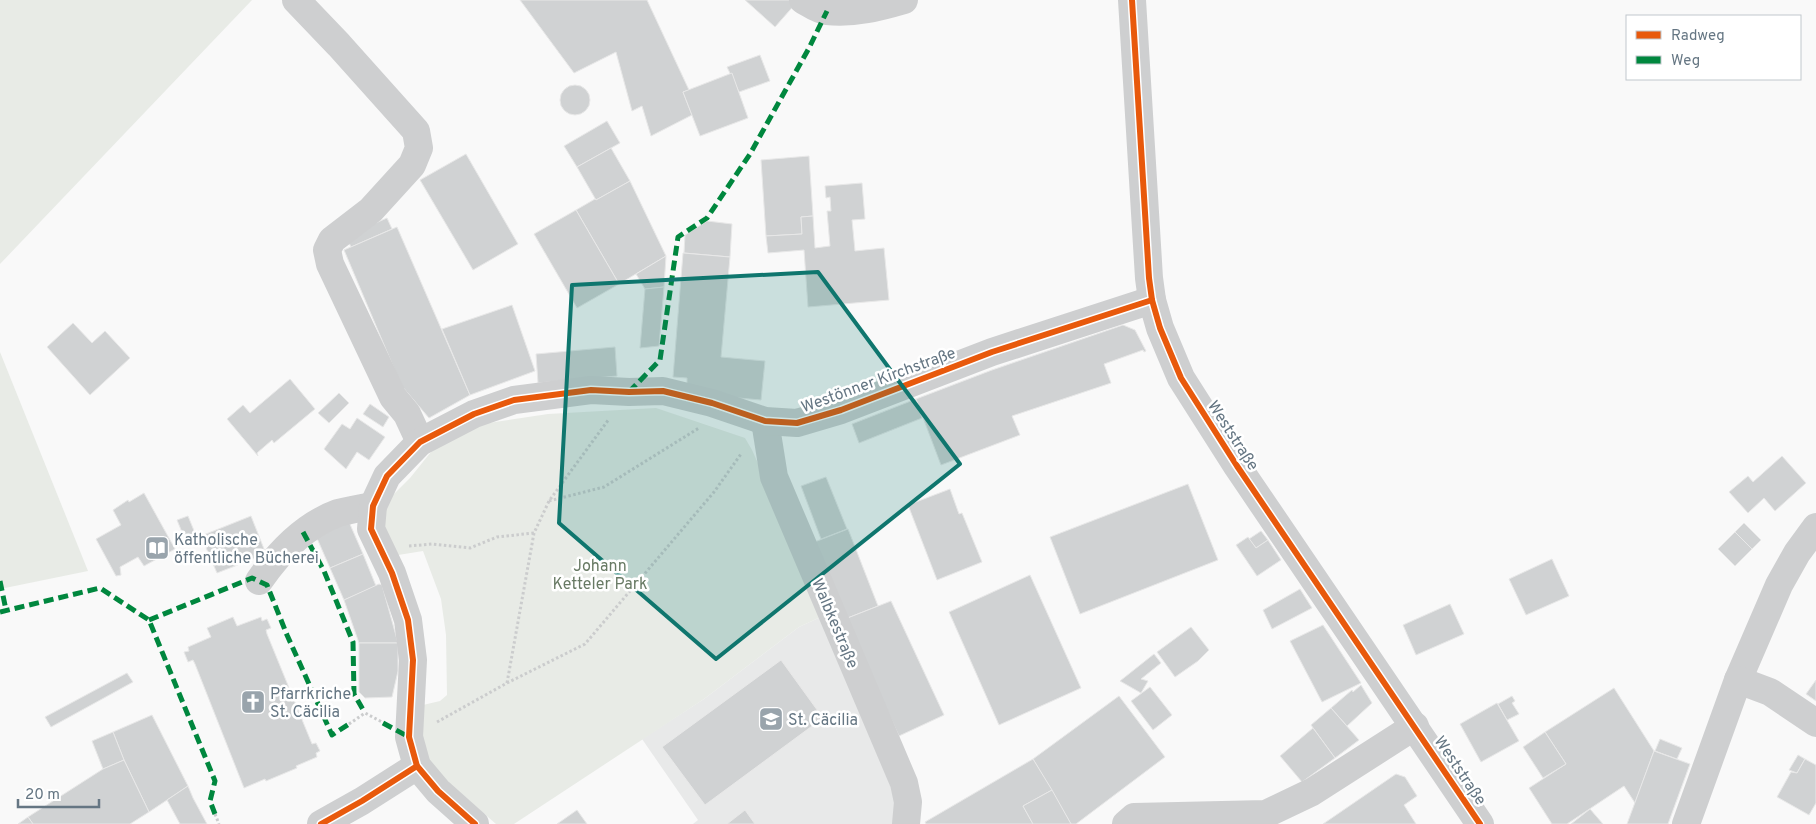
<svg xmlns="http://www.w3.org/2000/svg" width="1816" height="824" viewBox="0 0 1816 824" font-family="Overpass,sans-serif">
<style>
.built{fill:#e8e9e9}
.green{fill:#e8ebe6}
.building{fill:#d0d2d3;stroke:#e8e8e8}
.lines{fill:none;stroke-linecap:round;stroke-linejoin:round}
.path{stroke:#cbcccd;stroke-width:3;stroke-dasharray:2.5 2.5;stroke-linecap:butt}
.minor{stroke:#cecfd0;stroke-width:28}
.quiet{stroke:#00873e;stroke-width:5;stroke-dasharray:10 5;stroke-linecap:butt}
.cycleway-casing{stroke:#fff;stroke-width:9}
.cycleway{stroke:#e8590c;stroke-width:6}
.marked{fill:#0f766e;fill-opacity:0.2;stroke:#0f766e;stroke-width:4;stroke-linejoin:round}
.labels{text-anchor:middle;stroke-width:5;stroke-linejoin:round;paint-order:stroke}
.street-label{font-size:16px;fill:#657683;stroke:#fff}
.poi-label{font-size:16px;fill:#657683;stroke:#fff;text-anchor:start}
.park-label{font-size:16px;fill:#687a64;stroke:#fff}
</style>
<rect width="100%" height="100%" fill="#f9f9f9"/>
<path class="built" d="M825 615 898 806 896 824H693L698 820 642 739 704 699 799 627Z"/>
<g class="green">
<path d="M0 0H252L0 264Z"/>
<path d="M0 352 88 571 0 589Z"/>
<path d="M656 408 745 438 752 450 825 615 799 627 704 699 514 824H496L424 761 419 721 423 705 440 701 447 695 446 635 441 599 423 551 392 556 384 538 386 502 410 478 435 447 482 424 548 414Z"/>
</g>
<g class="building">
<path d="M520 0H647L689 90 683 92 692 115 651 136 642 106 632 111 616 52 574 73Z"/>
<path d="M745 0H795L797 2 775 27Z"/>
<path d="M760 55 770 81 739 92 727 67Z"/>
<path d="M732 73 748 118 700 136 683 92Z"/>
<circle cx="575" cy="100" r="15"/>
<path d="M607 121 620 143 577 167 564 146Z"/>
<path d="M611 148 630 181 596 200 577 167Z"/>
<path d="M466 154 518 244 473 270 420 180Z"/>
<path d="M809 156 813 216 801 217 802 234 766 236 761 160Z"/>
<path d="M630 181 666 256 619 284 576 210 595 199 596 200Z"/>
<path d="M862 183 865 219 852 220 855 251 884 248 889 300 808 307 804 250 768 253 766 236 802 234 801 217 813 216 815 248 830 246 827 211H831L830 197 826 198 825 186Z"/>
<path d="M576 210 619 284 577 308 534 234Z"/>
<path d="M387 218 392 229 351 247 346 236Z"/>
<path d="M707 221 732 224 730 257 684 253 685 235Z"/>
<path d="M397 227 470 395 429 418 401 385 344 250Z"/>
<path d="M683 253 730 257 721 357 765 361 761 400 716 396 687 384V378L673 377Z"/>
<path d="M666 256 664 287 645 289 636 274Z"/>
<path d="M664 287 659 346 640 348 645 289Z"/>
<path d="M512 305 535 371 470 395 442 329Z"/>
<path d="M73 323 92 343 105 331 130 358 90 395 47 347Z"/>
<path d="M1123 325 1135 330 1146 351 1144 352 1143 350 1104 364 1111 383 1012 416 1020 435 941 465 916 399 992 370Z"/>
<path d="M615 347 617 376 538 383 536 354Z"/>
<path d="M290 379 315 409 274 443 272 440 257 453 258 456 227 419 243 405 250 413Z"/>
<path d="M339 393 349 403 329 423 318 413Z"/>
<path d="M916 399 922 418 859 443 852 424Z"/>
<path d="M370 404 389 417 383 427 363 414Z"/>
<path d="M357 418 385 437 369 460 357 452 346 469 324 449 342 424 350 429Z"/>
<path d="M1782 456 1806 483 1775 511 1764 498 1748 513 1729 492 1748 476 1753 482Z"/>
<path d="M826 477 847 529 821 539 801 486Z"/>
<path d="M1188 484 1218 560 1080 614 1050 537Z"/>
<path d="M950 489 959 514 962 513 982 562 937 580 908 505Z"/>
<path d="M144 493 175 549 144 566 138 557 120 567 121 575 116 576 96 539 121 525 113 510 128 500 129 502Z"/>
<path d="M188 516 197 538 186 542 177 520Z"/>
<path d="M251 516 266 554 217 573 201 536Z"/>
<path d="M349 522 363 554 330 568 316 536Z"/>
<path d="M1744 523 1761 540 1752 549 1735 532Z"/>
<path d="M848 529 878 606 845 619 812 543Z"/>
<path d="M1261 531 1268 540 1256 548 1249 539Z"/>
<path d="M1735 532 1752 549 1735 566 1718 549Z"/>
<path d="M1248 537 1256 548 1268 540 1281 560 1257 576 1236 545Z"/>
<path d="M363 554 376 586 344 600 330 568Z"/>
<path d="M1552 559 1569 596 1526 615 1509 579Z"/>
<path d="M1030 575 1081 688 999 725 949 612Z"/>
<path d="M379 584 382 585 398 643H359L344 600Z"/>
<path d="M1300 589 1312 608 1272 629 1263 610Z"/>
<path d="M891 601 944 715 899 736 845 619Z"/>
<path d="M1450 604 1464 634 1416 655 1403 625Z"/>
<path d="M233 617 237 626 261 617 262 621 267 619 271 628 266 630 267 634 312 744 316 743 320 751 316 753 317 757 296 766 297 768 266 781 265 779 244 788 195 664 193 660 188 662 184 652 189 651 188 647 211 637 207 628Z"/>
<path d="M1323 625 1361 683 1322 702 1290 641Z"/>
<path d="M1191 627 1209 650 1198 661 1175 677 1157 652Z"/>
<path d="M359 643H398V671L392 697 365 698 359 692Z"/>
<path d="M1154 654 1161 663 1141 679 1148 681 1141 693 1120 681Z"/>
<path d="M781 660 823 718 705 805 662 747Z"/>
<path d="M127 673 133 682 51 727 45 717Z"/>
<path d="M1816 680V701L1806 694Z"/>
<path d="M1361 685 1372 703 1347 726 1331 708 1352 690 1353 692Z"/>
<path d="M1150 687 1172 715 1153 730 1131 701Z"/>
<path d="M1614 688 1654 751 1635 803 1624 786 1567 824H1552L1529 788 1566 764 1545 732Z"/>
<path d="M1119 696 1165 757 1076 824H1071L1033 759Z"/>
<path d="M1512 696 1515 701 1512 703 1519 714 1507 720 1498 704Z"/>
<path d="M1497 703 1519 741 1481 762 1460 724Z"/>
<path d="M1331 708 1359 740 1335 758 1311 725Z"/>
<path d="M152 715 188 786 149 812 124 760 113 732Z"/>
<path d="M1313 728 1335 758 1302 782 1280 756Z"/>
<path d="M113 732 124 760 103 769 92 741Z"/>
<path d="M1545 732 1566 764 1543 778 1523 747Z"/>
<path d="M1660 739 1682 748 1677 759 1655 751Z"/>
<path d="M1654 751 1690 764 1668 824H1627Z"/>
<path d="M1798 755 1805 759 1797 773 1789 770Z"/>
<path d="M1033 759 1052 790 1023 806 1033 824H926L925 822Z"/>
<path d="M1805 759 1816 765V803L1809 815 1777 797 1791 772 1797 773Z"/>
<path d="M124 760 149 812 130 824H33L28 817 103 769Z"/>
<path d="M1396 774 1405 777 1417 796 1404 805 1416 824H1323Z"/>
<path d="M188 786 193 798 207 824H180L167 800Z"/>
<path d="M1052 790 1071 824H1033L1023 806Z"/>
<path d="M1590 809 1603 824H1571Z"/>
<path d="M577 810 587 824H557Z"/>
<path d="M745 810 755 824H727Z"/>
<path d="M28 817 33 824H18Z"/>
</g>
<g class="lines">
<g class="path">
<path d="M549 501 604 487 699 428"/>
<path d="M409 546 432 544 470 548 497 537 534 533"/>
<path d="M507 683 534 533 549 501 609 419"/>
<path d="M437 722 507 683 585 644 714 492 741 454"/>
<path d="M349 724 365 713 382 722"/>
<path d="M215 814 219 824"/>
</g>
<g class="minor">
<path d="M296 0 339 45 416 131 419 148 412 165 371 210 332 240 327 250 330 264 393 397 407 414 420 442"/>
<path d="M803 0C810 4 818 10 827 11 854 14 880 7 904 0"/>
<path d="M1132 0 1149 278 1152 300 1160 328 1181 378 1237 466 1480 824"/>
<path d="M765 421 774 477 904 783 908 802 906 824"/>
<path d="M259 581C279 552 305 525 338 513 349 510 361 508 373 506"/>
<path d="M1738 680 1779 585 1797 553 1816 527"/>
<path d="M321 824 362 801 417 766"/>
<path d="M475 824 438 791 417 766 409 737 413 660 408 620 392 573 371 529 373 506 387 476 420 442 474 414 514 400 591 390 629 392 663 391 712 403 765 421 797 423 841 410 992 352 1152 300"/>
<path d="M1126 824 1134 817 1266 814 1312 792 1415 726"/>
<path d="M1686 824 1738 680 1770 692 1816 723"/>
</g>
<g class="quiet">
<path d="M629 392 660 360 678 237 707 218 750 154 809 48 827 11"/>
<path d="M303 532 324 571 353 642 354 694 365 713"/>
<path d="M0 581 6 610"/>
<path d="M0 612 100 588 149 620 215 781 210 801 215 814"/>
<path d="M149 620 252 578 267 585 287 635 332 735 349 724"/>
<path d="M383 723 409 737"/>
</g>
<defs>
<g id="cycleway">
<path d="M1132 0 1149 278 1152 300 1160 328 1181 378 1237 466 1480 824"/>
<path d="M321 824 362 801 417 766"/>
<path d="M475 824 438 791 417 766 409 737 413 660 408 620 392 573 371 529 373 506 387 476 420 442 474 414 514 400 591 390 629 392 663 391 712 403 765 421 797 423 841 410 992 352 1152 300"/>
</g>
</defs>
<use href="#cycleway" class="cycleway-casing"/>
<use href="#cycleway" class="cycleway"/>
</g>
<path class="marked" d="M818 272 960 464 716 659 559 523 572 285Z"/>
<defs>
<symbol id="library-square" viewBox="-11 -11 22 22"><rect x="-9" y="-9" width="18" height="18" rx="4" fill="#99a4ac" stroke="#fff"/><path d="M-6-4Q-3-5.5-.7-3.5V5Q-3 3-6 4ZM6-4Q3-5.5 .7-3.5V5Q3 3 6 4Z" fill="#fff"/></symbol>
<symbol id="church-square" viewBox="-11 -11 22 22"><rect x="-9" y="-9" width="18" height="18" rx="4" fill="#99a4ac" stroke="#fff"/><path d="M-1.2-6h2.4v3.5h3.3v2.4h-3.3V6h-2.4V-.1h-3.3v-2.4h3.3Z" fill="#fff"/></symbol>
<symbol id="school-square" viewBox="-11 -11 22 22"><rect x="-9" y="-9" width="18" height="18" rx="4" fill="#99a4ac" stroke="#fff"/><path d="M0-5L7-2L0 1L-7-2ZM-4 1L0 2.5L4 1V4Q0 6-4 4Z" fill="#fff"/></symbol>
</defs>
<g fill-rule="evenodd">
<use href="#library-square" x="143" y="534" width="28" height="28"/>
<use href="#church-square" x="239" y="688" width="28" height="28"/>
<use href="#school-square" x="757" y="705" width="28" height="28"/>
</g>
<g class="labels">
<g class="street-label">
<text transform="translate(878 379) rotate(-20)" y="6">Westönner Kirchstraße</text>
<text transform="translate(1234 435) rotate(57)" y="6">Weststraße</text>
<text transform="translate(836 623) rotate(67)" y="6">Walbkestraße</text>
<text transform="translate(1461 770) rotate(56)" y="6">Weststraße</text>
</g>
<g class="poi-label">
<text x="174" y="545">Katholische<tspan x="174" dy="18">öffentliche Bücherei</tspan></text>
<text x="270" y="699">Pfarrkriche<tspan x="270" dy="18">St. Cäcilia</tspan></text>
<text x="788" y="725">St. Cäcilia</text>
</g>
<g class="park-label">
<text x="600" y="571">Johann<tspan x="600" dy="18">Ketteler Park</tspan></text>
</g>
</g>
<rect x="1626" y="15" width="175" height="65" fill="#ffffff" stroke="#c1c8cd"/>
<rect x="1636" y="31" width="25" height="8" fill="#e8590c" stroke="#c1c8cd"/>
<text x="1671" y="40" font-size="15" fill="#657683">Radweg</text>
<rect x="1636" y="56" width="25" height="8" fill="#00873e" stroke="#c1c8cd"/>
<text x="1671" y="65" font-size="15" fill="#657683">Weg</text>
<path d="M18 799v8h81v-8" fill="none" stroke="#657683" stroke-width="2.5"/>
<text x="25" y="799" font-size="15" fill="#657683" stroke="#ffffff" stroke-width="4" paint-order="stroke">20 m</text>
</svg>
